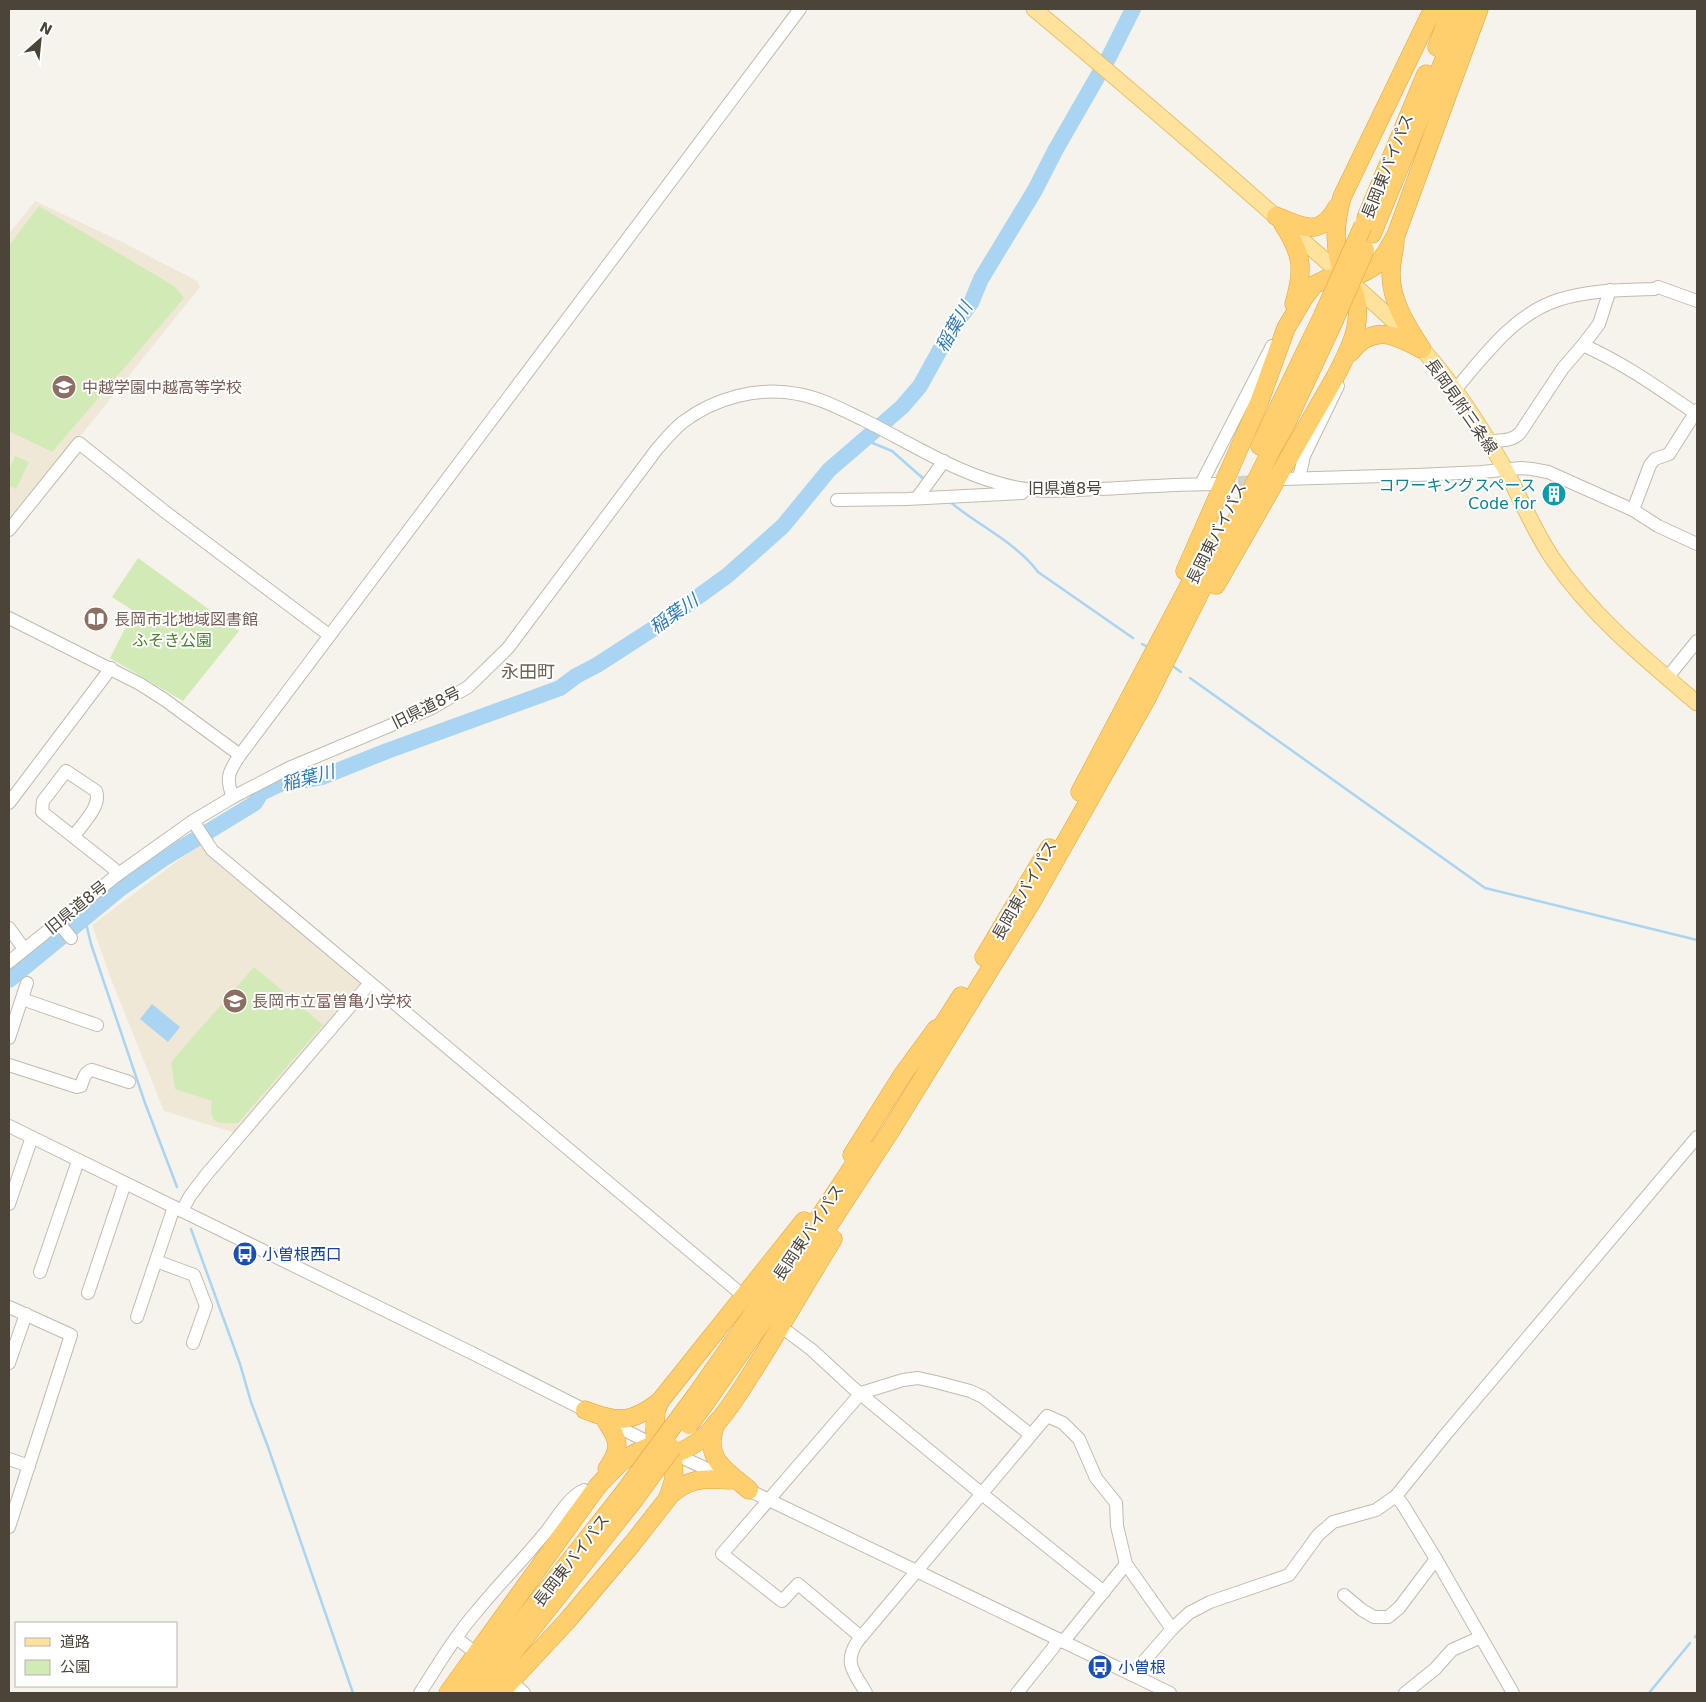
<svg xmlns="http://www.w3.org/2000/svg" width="1706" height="1702" viewBox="0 0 1706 1702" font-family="'DejaVu Sans','Noto Sans JP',sans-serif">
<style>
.education{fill:#efe8d6}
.green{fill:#d2eab5}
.water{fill:#a9d4f2}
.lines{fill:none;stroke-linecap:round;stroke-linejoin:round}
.stream{stroke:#a9d4f2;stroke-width:2.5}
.river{stroke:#a9d4f2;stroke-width:16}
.minor-tunnel{stroke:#d4d0c8;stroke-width:12;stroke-dasharray:12 6;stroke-linecap:butt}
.minor-casing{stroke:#c2bbae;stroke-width:14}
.major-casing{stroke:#e6c16a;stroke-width:17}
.highway-casing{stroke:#e0a43c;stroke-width:19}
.minor{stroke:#fff;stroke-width:12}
.major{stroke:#ffe39c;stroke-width:15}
.highway{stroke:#ffcf6e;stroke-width:18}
.highway-bridge-casing{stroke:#e0a43c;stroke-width:19;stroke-linecap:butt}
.highway-bridge{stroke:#ffcf6e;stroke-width:18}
.labels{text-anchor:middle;stroke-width:4;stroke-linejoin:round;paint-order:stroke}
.street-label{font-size:16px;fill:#4b4439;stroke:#fff}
.education-label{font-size:16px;fill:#785e54;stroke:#fff;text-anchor:start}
.culture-label{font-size:16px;fill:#0d838f;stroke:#fff;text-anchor:end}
.park-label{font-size:16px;fill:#4a7f2a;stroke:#fff}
.transit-label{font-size:16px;fill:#164399;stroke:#fff;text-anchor:start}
.water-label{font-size:18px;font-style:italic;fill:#2e7ab2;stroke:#fff}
.neighbourhood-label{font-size:18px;fill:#6e6250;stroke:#fff}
</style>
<rect width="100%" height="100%" fill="#f6f3ec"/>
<g class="education">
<path d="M35 201 122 242 197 281 200 287 9 525V234Z"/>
<path d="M200 844 211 855 361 980 362 985 235 1133 164 1111 111 979 92 925Z"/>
</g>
<g class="green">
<path d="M39 206 174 286 184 298 52 452 9 431V246Z"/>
<path d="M15 456 29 462 16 489 9 486V470Z"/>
<path d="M138 558 239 631 183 701 110 658 134 611 112 597Z"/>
<path d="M254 967 323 1025 238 1123C218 1124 208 1124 212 1101L175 1089 171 1062Z"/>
</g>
<path class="water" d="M152 1004 180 1027 168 1042 140 1019Z"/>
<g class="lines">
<g class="stream">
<path d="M863 439 892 451 926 481"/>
<path d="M949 501C977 525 1016 542 1038 572L1133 638"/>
<path d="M1142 644 1146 646"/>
<path d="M1174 667 1181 672"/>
<path d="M1190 678 1485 888 1697 940"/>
<path d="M85 919 91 944 145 1103 177 1187"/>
<path d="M191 1229 240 1364 251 1402 268 1447 353 1693"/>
<path d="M1695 1637 1697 1635"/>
<path d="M1649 1693 1690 1643"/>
</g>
<path class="river" d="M9 980 120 889 163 859 255 803 261 793 293 778 307 780 322 777 387 751 560 688 576 676 597 665 659 625 728 575 783 526 829 470 902 407 920 386 952 328 971 303 981 279 1035 190 1056 149 1110 55 1133 9"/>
<path class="minor-tunnel" d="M1220 484 1262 480"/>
<defs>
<g id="minor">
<path d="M1583 345C1625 364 1657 387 1695 413L1697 410"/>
<path d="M1455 390C1484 356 1514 314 1558 300 1589 290 1622 290 1654 289L1658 287 1697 301"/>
<path d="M1488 441C1500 440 1511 442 1520 433L1563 368 1583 345 1599 324 1610 290"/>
<path d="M1299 478 1304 456 1338 386"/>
<path d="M1283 479 1417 475 1482 472 1521 468 1532 469 1548 472 1633 510 1658 526 1697 544"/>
<path d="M1201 484 1272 346"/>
<path d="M917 498 944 461"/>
<path d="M837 500 907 499 1022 493"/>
<path d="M1633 510 1650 465 1655 459 1669 454 1695 413"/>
<path d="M9 530 79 443 164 511 329 635"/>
<path d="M9 618 140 684 165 700 240 755"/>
<path d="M1667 678 1697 641"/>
<path d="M233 797C225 778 229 771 240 755L800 9"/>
<path d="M9 803 111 668"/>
<path d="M193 821 212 850 740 1293"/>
<path d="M74 836C82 824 102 806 96 791L66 771 43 801 42 812 113 868 117 875"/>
<path d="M58 922 71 938"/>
<path d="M9 928 24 949"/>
<path d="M9 962 117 875 193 821 233 797 289 768 432 708 468 687 508 648 657 449C665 440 673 430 683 422 715 398 758 386 798 394 821 398 843 410 864 420 914 445 964 478 1019 488 1046 493 1072 490 1099 489 1139 487 1179 484 1220 484"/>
<path d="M22 999 97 1025"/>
<path d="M9 1038 27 983"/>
<path d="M9 1065 77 1087 81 1086C83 1080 85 1071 92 1070L129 1082"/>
<path d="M9 1126 474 1354 654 1445 725 1477"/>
<path d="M9 1204 32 1137"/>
<path d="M182 1211 190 1196 206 1175 370 983"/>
<path d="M156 1261 194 1275 206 1306 193 1343"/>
<path d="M40 1272 78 1161"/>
<path d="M88 1293 125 1183"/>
<path d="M9 1307 71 1335 9 1527"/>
<path d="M137 1317 174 1207"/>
<path d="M784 1329 812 1350 852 1387 982 1494 1104 1592"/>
<path d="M9 1363 26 1314"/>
<path d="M9 1459 29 1466"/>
<path d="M742 1487 1170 1693"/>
<path d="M1396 1496 1403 1505 1436 1559 1513 1693"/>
<path d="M1344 1595 1362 1610 1374 1617H1388L1399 1608 1436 1559"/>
<path d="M861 1637 798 1584 782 1601 722 1554 861 1393 903 1380 918 1378 936 1382 970 1391 983 1397 1031 1435"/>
<path d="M456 1638 472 1650"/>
<path d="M1063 1642 1126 1564"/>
<path d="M1132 1675 1172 1629 1189 1613 1210 1602 1289 1575 1318 1535 1333 1522 1376 1510 1396 1496 1446 1434 1697 1137"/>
<path d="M515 1685 524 1693"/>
<path d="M420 1693C438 1665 455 1636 477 1611 499 1584 523 1560 545 1533 557 1519 567 1498 584 1490L592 1494"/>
<path d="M866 1693C855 1673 843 1664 857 1642L1047 1416 1063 1423 1079 1439 1096 1478 1116 1503 1117 1526 1126 1564 1172 1629"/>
<path d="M1017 1693 1053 1648 1058 1639"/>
<path d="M1405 1693 1435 1669 1452 1650 1481 1637"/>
</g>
<path id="major" d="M1034 9C1124 84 1212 160 1300 238 1340 274 1384 309 1422 349 1454 384 1481 427 1505 469 1521 499 1534 531 1553 559 1593 617 1644 658 1697 703"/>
<g id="highway">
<path d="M1437 47 1451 9"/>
<path d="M1276 216C1303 227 1320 238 1337 207"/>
<path d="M1366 218 1426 74"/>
<path d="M1283 224C1303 255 1304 269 1294 304"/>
<path d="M1372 234 1465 9"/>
<path d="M1395 242C1394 252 1391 263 1391 274 1391 301 1407 327 1422 349"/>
<path d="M1350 353C1372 324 1394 334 1421 349"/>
<path d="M1260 446 1323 315"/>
<path d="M1185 571 1259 403 1286 328 1304 298 1314 285 1326 279 1343 277C1334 247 1334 227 1342 197L1433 9"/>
<path d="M1216 585 1334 379C1351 348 1370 311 1347 279 1377 269 1381 263 1396 235L1479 9"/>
<path d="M1080 792 1209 548"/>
<path d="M984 957 1049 848"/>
<path d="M932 1042 961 996"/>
<path d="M852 1155 903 1074 936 1029"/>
<path d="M696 1395 799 1248 865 1148"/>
<path d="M706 1402 812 1251 891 1130 1031 903 1147 698 1271 451 1286 424 1334 321"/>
<path d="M585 1410C618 1423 632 1423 660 1401"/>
<path d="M606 1421C620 1442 621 1448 607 1469"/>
<path d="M716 1423C702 1459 726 1470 749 1490"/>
<path d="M668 1497C688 1478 703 1478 730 1480"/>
<path d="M448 1693 597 1487C617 1465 625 1455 654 1445L656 1411 660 1401 804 1221"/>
<path d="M465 1693 622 1495"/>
<path d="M481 1693 634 1500"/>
<path d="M500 1693 567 1621 632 1544 668 1498 674 1479 673 1454C684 1451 697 1443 706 1435 728 1413 745 1383 762 1357 786 1318 809 1278 833 1239"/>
</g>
</defs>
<use href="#minor" class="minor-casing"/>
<use href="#major" class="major-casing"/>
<use href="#highway" class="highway-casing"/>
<use href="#minor" class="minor"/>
<use href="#major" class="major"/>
<use href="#highway" class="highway"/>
<defs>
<g id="highway-bridge">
<path d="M1323 315 1363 226"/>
<path d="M1334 321 1365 250"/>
<path d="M689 1425 706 1402"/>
<path d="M622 1495 696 1395"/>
<path d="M634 1500 672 1448"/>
</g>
</defs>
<use href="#highway-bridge" class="highway-bridge-casing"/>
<use href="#highway-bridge" class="highway-bridge"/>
</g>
<defs>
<symbol id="school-disc" viewBox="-11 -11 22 22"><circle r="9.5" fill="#8d6e63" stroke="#fff"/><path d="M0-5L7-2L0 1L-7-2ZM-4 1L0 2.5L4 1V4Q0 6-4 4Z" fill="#fff"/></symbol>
<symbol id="building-disc" viewBox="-11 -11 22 22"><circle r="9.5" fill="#0f9aa8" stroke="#fff"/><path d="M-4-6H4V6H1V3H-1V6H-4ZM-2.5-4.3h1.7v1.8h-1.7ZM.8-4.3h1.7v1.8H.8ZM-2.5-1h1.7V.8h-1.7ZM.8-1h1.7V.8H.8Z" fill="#fff"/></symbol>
<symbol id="library-disc" viewBox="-11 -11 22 22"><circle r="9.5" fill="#8d6e63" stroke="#fff"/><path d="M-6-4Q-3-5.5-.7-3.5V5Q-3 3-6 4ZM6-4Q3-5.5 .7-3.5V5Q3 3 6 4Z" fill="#fff"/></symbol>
<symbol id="bus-disc" viewBox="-11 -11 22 22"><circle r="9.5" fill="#1a4fb4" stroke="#fff"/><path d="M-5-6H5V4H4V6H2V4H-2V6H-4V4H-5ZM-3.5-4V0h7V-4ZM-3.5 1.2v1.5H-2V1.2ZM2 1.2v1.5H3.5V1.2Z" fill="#fff"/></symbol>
</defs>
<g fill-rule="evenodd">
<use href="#school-disc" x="50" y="373" width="28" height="28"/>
<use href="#building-disc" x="1540" y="480" width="28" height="28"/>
<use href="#library-disc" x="82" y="605" width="28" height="28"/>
<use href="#school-disc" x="221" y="987" width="28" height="28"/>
<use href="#bus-disc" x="231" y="1240" width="28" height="28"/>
<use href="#bus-disc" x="1086" y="1653" width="28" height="28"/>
</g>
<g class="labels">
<g class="street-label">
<text transform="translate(1387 166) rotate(-68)" y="6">長岡東バイパス</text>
<text transform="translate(1462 406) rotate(55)" y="6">長岡見附三条線</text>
<text x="1065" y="494">旧県道8号</text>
<text transform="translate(1216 533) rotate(-63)" y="6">長岡東バイパス</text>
<text transform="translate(426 707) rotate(-26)" y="6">旧県道8号</text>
<text transform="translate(1024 890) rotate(-60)" y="6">長岡東バイパス</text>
<text transform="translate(76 907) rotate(-39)" y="6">旧県道8号</text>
<text transform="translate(808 1232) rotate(-56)" y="6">長岡東バイパス</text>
<text transform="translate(571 1560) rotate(-52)" y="6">長岡東バイパス</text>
</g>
<g class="education-label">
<text x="82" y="393">中越学園中越高等学校</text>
<text x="114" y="625">長岡市北地域図書館</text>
<text x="252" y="1007">長岡市立富曽亀小学校</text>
</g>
<g class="culture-label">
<text x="1536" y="491">コワーキングスペース<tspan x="1536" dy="18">Code for</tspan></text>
</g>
<g class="park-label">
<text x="172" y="646">ふそき公園</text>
</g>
<g class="transit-label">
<text x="262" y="1260">小曽根西口</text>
<text x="1118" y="1673">小曽根</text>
</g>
<g class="water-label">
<text transform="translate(954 327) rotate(-60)" y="6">稲葉川</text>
<text transform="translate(674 614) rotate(-35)" y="6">稲葉川</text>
<text transform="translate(308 778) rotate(-15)" y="6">稲葉川</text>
</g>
<g class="neighbourhood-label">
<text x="528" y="678">永田町</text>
</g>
</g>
<rect width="1706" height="1702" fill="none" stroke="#4b4439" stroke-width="20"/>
<rect x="15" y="1622" width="162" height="65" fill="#ffffff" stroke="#b7b4b0"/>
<rect x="25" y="1638" width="25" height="8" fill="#ffe39c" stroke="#b7b4b0"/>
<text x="60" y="1647" font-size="15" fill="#4b4439">道路</text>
<rect x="25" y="1660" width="25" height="15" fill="#d2eab5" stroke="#b7b4b0"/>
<text x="60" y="1672" font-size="15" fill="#4b4439">公園</text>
<g transform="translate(40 40) rotate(27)" stroke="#ffffff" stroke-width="4" paint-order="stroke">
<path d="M0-4L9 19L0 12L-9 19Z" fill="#4b4439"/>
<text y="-8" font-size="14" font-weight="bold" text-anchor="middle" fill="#4b4439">N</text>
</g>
</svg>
